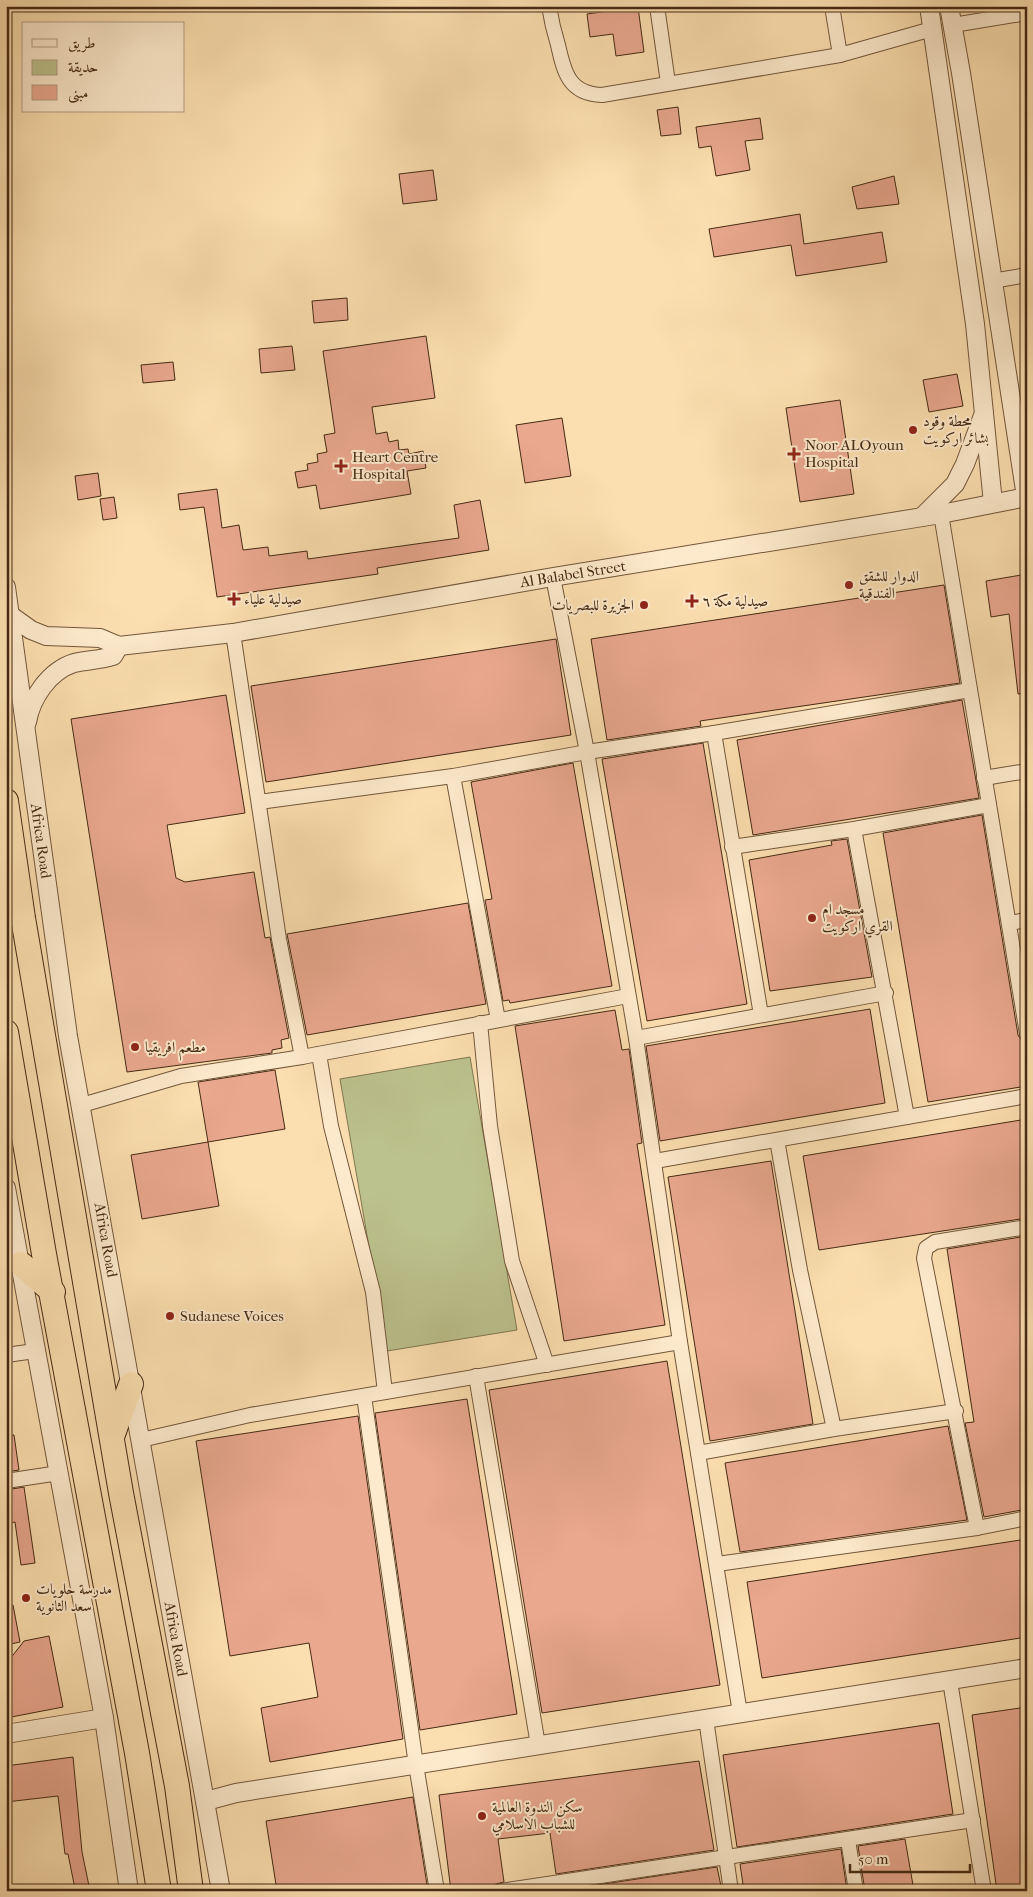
<svg xmlns="http://www.w3.org/2000/svg" width="1033" height="1897" viewBox="0 0 1033 1897" font-family="'IM FELL French Canon',Amiri,serif">
<style>
.green{fill:#bcc28d;stroke:#807650}
.building{fill:#eaa88f;stroke:#452a14}
.lines{fill:none;stroke-linecap:round;stroke-linejoin:round}
.minor-casing{stroke:#73573b;stroke-width:16}
.tertiary-casing{stroke:#73573b;stroke-width:20}
.trunk-casing{stroke:#452a14;stroke-width:26}
.minor{stroke:#fdeacc;stroke-width:14}
.tertiary{stroke:#fdeacc;stroke-width:18}
.trunk{stroke:#fcdfb0;stroke-width:24}
.poi-dot{fill:#8f2418;stroke:#fdeacc;stroke-width:2}
.labels{text-anchor:middle;stroke-width:4;stroke-linejoin:round;paint-order:stroke}
.poi-label{font-size:15px;fill:#452a14;stroke:#fdeacc;text-anchor:start}
.street-label{font-size:15px;fill:#452a14;stroke:#fdeacc}
</style>
<rect width="100%" height="100%" fill="#fcdfb0"/>
<filter id="stains"><feTurbulence type="fractalNoise" baseFrequency=".004" numOctaves="4"/><feColorMatrix values="0 0 0 0 .2 0 0 0 0 .09 0 0 0 0 .02 0 0 0 .5 -.17"/></filter>
<radialGradient id="worn" r=".72"><stop offset=".6" stop-color="#630" stop-opacity="0"/><stop offset="1" stop-color="#630" stop-opacity=".3"/></radialGradient>
<path class="green" d="M470 1057 517 1330 387 1351 340 1079Z"/>
<g class="building">
<path d="M638 7 644 52 616 56 613 34 590 37 587 14Z"/>
<path d="M678 107 681 134 661 136 657 110Z"/>
<path d="M760 118 763 139 745 141 750 170 716 176 711 146 699 148 696 127Z"/>
<path d="M433 170 437 200 403 204 399 174Z"/>
<path d="M894 176 899 204 857 209 852 187Z"/>
<path d="M800 214 804 244 882 232 887 262 796 276 791 245 714 257 709 229Z"/>
<path d="M347 298 348 320 314 323 312 301Z"/>
<path d="M426 336 435 398 372 407 376 434 387 432 389 442 398 440 399 450 408 449 409 454 423 451 426 468 407 471 411 494 320 509 316 485 298 488 295 472 308 470 307 464 318 462 317 454 327 452 324 435 335 433 323 351Z"/>
<path d="M292 346 295 370 261 373 259 349Z"/>
<path d="M173 362 175 380 143 383 141 365Z"/>
<path d="M957 374 963 406 929 412 923 380Z"/>
<path d="M840 400 854 494 800 502 786 408Z"/>
<path d="M562 418 571 476 525 483 516 425Z"/>
<path d="M98 473 101 496 78 500 75 476Z"/>
<path d="M217 489 222 528 239 525 243 550 268 547 269 556 307 551 308 559 459 538 454 505 480 500 489 550 377 568 378 574 217 597 204 507 180 510 178 494Z"/>
<path d="M114 497 117 518 103 520 100 499Z"/>
<path d="M1027 574V693L1018 694 1009 614 991 617 986 581Z"/>
<path d="M944 585 960 683 700 721 701 726 607 740 591 639Z"/>
<path d="M556 639 571 735 266 782 251 686Z"/>
<path d="M226 695 245 813 167 825 176 878 185 882 254 872 265 938 270 937 289 1038 281 1040 282 1048 272 1050V1053L127 1072 71 719Z"/>
<path d="M962 700 979 798 753 835 737 740Z"/>
<path d="M703 743 747 1004 647 1021 602 759Z"/>
<path d="M573 763 612 986 510 1003 509 1000 503 1001 485 900 492 899 471 782Z"/>
<path d="M982 815 1018 1035 1022 1041 1027 1069V1086L928 1102 883 833Z"/>
<path d="M847 839 872 977 770 991 749 860 832 845 831 841Z"/>
<path d="M468 903 486 1004 307 1035 287 934Z"/>
<path d="M870 1009 885 1103 660 1141 646 1046Z"/>
<path d="M615 1010 622 1050 629 1049 642 1143 637 1144 665 1325 564 1341 515 1026Z"/>
<path d="M275 1070 285 1129 208 1142 198 1082Z"/>
<path d="M1027 1119V1218L819 1250 803 1156Z"/>
<path d="M208 1142 219 1206 142 1219 131 1155Z"/>
<path d="M771 1161 813 1424 710 1441 668 1177Z"/>
<path d="M1027 1236V1509L984 1517 965 1423 974 1422 947 1249Z"/>
<path d="M667 1361 720 1685 542 1713 489 1390Z"/>
<path d="M467 1399 517 1714 420 1730 375 1413Z"/>
<path d="M358 1416 403 1739 270 1762 261 1708 318 1697 309 1643 230 1656 196 1441Z"/>
<path d="M948 1426 967 1520 740 1552 725 1463Z"/>
<path d="M6 1435H14L19 1470 6 1472Z"/>
<path d="M24 1487 35 1563 21 1565 15 1522 6 1524V1490Z"/>
<path d="M1027 1539V1637L762 1678 747 1582Z"/>
<path d="M13 1605 20 1642 6 1645V1606Z"/>
<path d="M49 1636 63 1707 6 1718V1664L24 1641Z"/>
<path d="M1027 1707V1891H997L972 1715Z"/>
<path d="M939 1723 953 1814 737 1847 723 1755Z"/>
<path d="M73 1757 82 1852 89 1886 75 1889 68 1854H65L58 1796 6 1802V1766Z"/>
<path d="M699 1761 714 1850 556 1874 550 1833 498 1839 504 1882 496 1884 493 1889 451 1891 439 1795Z"/>
<path d="M413 1797 428 1891H277L266 1821Z"/>
<path d="M905 1839 914 1891H865L858 1846Z"/>
<path d="M841 1849 847 1891H744L740 1864Z"/>
<path d="M717 1867 722 1891H585L584 1887Z"/>
</g>
<g class="lines">
<defs>
<g id="minor">
<path d="M549 6C551 19 554 32 558 45 564 72 569 94 602 95L840 55 932 29"/>
<path d="M657 6 668 83"/>
<path d="M832 6 840 55"/>
<path d="M953 25 1027 13"/>
<path d="M992 281 1027 275"/>
<path d="M941 514 1027 1034"/>
<path d="M553 577 587 752 636 1038 680 1342 740 1713"/>
<path d="M233 633 279 939 302 1057"/>
<path d="M714 733 761 1015"/>
<path d="M453 776 498 1020"/>
<path d="M984 778 1027 771"/>
<path d="M259 802 453 776 587 752 714 733 970 690"/>
<path d="M854 829 907 1117"/>
<path d="M732 847 854 829 989 805"/>
<path d="M1009 923 1027 920"/>
<path d="M480 1023 490 1126 512 1261 547 1365"/>
<path d="M636 1038 886 993"/>
<path d="M319 1054 331 1126 373 1292 385 1392"/>
<path d="M82 1105 181 1076 302 1057 628 996"/>
<path d="M777 1140 800 1270 834 1429"/>
<path d="M655 1161 1027 1096"/>
<path d="M6 1355 35 1351"/>
<path d="M476 1376 538 1745"/>
<path d="M364 1396 416 1765 437 1891"/>
<path d="M141 1440 250 1415 680 1342"/>
<path d="M698 1453 834 1429 956 1411"/>
<path d="M6 1481 59 1473"/>
<path d="M977 1528 924 1258 926 1248 935 1242 1027 1227"/>
<path d="M717 1564 977 1528 1027 1518"/>
<path d="M950 1681 984 1891"/>
<path d="M706 1719 731 1891"/>
<path d="M848 1840 856 1891"/>
<path d="M501 1891 973 1820"/>
</g>
<g id="tertiary">
<path d="M929 6 975 324 993 503"/>
<path d="M949 6 961 73 1026 497"/>
<path d="M922 517 955 484 965 464 984 413"/>
<path d="M6 587 68 1036 221 1891"/>
<path d="M10 615 31 630 46 636 100 638 119 646 233 633 553 577 941 514 1027 497"/>
<path d="M27 722C31 698 49 671 74 663 87 660 100 660 113 656L119 646"/>
<path d="M6 1188 104 1718 129 1891"/>
<path d="M6 1734 104 1718"/>
<path d="M206 1801 236 1793 1027 1668"/>
</g>
<g id="trunk">
<path d="M6 801 23 918 121 1493 177 1786 191 1891"/>
<path d="M6 1032 44 1254 137 1753 159 1891"/>
<path d="M21 1264 53 1292"/>
<path d="M113 1434 131 1384"/>
</g>
</defs>
<use href="#minor" class="minor-casing"/>
<use href="#tertiary" class="tertiary-casing"/>
<use href="#trunk" class="trunk-casing"/>
<use href="#minor" class="minor"/>
<use href="#tertiary" class="tertiary"/>
<use href="#trunk" class="trunk"/>
</g>
<g class="poi-dot">
<circle cx="913" cy="430" r="5"/>
<path d="M791.5 446.5h5v5h5v5h-5v5h-5v-5h-5v-5h5z"/>
<path d="M338.5 458.5h5v5h5v5h-5v5h-5v-5h-5v-5h5z"/>
<circle cx="849" cy="585" r="5"/>
<path d="M231.5 591.5h5v5h5v5h-5v5h-5v-5h-5v-5h5z"/>
<path d="M689.5 593.5h5v5h5v5h-5v5h-5v-5h-5v-5h5z"/>
<circle cx="644" cy="605" r="5"/>
<circle cx="812" cy="918" r="5"/>
<circle cx="135" cy="1047" r="5"/>
<circle cx="170" cy="1316" r="5"/>
<circle cx="26" cy="1598" r="5"/>
<circle cx="482" cy="1816" r="5"/>
</g>
<g class="labels">
<g class="poi-label">
<text x="923" y="426">محطة وقود<tspan x="923" dy="17">بشائر اركويت</tspan></text>
<text x="805" y="450">Noor ALOyoun<tspan x="805" dy="17">Hospital</tspan></text>
<text x="352" y="462">Heart Centre<tspan x="352" dy="17">Hospital</tspan></text>
<text x="859" y="581">الدوار للشقق<tspan x="859" dy="17">الفندقية</tspan></text>
<text x="244" y="604">صيدلية علياء</text>
<text x="702" y="606">صيدلية مكة ٦</text>
<text x="634" y="610" text-anchor="end">الجزيرة للبصريات</text>
<text x="822" y="914">مسجد ام<tspan x="822" dy="17">القري اركويت</tspan></text>
<text x="145" y="1052">مطعم افريقيا</text>
<text x="180" y="1321">Sudanese Voices</text>
<text x="36" y="1594">مدرسة حلويات<tspan x="36" dy="17">سعد الثانوية</tspan></text>
<text x="492" y="1812">سكن الندوة العالمية<tspan x="492" dy="17">للشباب الاسلامي</tspan></text>
</g>
<g class="street-label">
<text transform="translate(573 574) rotate(-9)" y="5">Al Balabel Street</text>
<text transform="translate(41 841) rotate(82)" y="5">Africa Road</text>
<text transform="translate(106 1240) rotate(80)" y="5">Africa Road</text>
<text transform="translate(176 1639) rotate(80)" y="5">Africa Road</text>
</g>
</g>
<rect width="1033" height="1897" fill="none" stroke="#fcdfb0" stroke-width="25"/>
<rect x="8" y="8" width="1018" height="1882" fill="none" stroke="#452a14" stroke-width="2.5"/>
<rect x="12" y="12" width="1008" height="1872" fill="none" stroke="#452a14"/>
<rect x="22" y="22" width="162" height="90" fill="#fdeacc" stroke="#b39d82"/>
<rect x="32" y="39" width="25" height="8" fill="#fdeacc" stroke="#b39d82"/>
<text x="68" y="48" font-size="15" fill="#452a14">طريق</text>
<rect x="32" y="60" width="25" height="15" fill="#bcc28d" stroke="#b39d82"/>
<text x="68" y="72" font-size="15" fill="#452a14">حديقة</text>
<rect x="32" y="85" width="25" height="15" fill="#eaa88f" stroke="#b39d82"/>
<text x="68" y="98" font-size="15" fill="#452a14">مبنى</text>
<path d="M850 1864v8h120v-8" fill="none" stroke="#452a14" stroke-width="2.5"/>
<text x="858" y="1864" font-size="15" fill="#452a14" stroke="#fdeacc" stroke-width="4" paint-order="stroke">50 m</text>
<rect width="100%" height="100%" filter="url(#stains)"/>
<rect width="100%" height="100%" fill="url(#worn)"/>
</svg>
